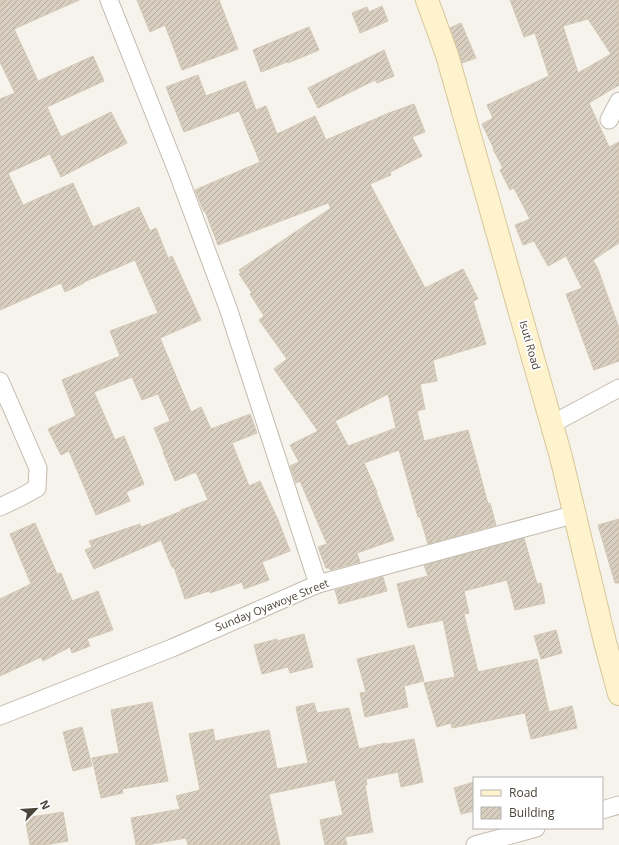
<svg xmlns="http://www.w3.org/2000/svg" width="619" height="845" viewBox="0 0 619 845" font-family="'Open Sans',sans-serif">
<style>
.building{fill:url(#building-hatch);stroke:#d3c7b4;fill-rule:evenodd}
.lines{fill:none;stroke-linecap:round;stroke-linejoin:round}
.street-casing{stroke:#c2bbae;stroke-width:19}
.secondary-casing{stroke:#d6c79b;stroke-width:24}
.street{stroke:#fff;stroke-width:17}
.secondary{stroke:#fff3cd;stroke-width:22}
.labels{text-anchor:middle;stroke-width:3.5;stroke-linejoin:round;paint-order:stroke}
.street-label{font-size:11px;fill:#4b4439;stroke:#fff}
</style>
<defs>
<pattern id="building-hatch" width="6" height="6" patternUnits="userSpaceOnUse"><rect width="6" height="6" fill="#d8cfc1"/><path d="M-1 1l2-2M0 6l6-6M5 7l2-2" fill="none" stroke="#b1aa9e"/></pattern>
</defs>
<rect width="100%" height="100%" fill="#f6f3ec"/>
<g class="building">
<path d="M0 0H79L14 29 38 81 93 56 104 81 47 107 61 137 111 112 127 143 61 177 50 154 8 173 23 205 73 183 93 227 139 207 150 231 156 228 168 258 172 256 201 320 160 338 191 412 201 407 211 429 250 414 257 433 232 443 249 486 260 481 278 520 290 551 262 562 269 580 244 589 242 582 210 593 209 591 185 599 174 567H172L161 540 94 569 85 550 92 547 89 541 140 524 141 527 182 511 181 510 208 500 196 472 175 481 163 452H164L154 428 170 421 158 394 142 400 132 377 94 392 115 440 124 436 144 484 126 492 130 501 96 515 69 451 61 455 48 429 76 416 62 380 120 356 110 331 158 313 135 260 84 282V283L65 292 61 283 0 310V99L15 93 0 62Z"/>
<path d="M137 0H219L238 49 182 70 165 25 150 32Z"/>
<path d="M510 0H619V85L589 103 609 147 619 142V243L593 260 598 269 619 328V361L594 370 566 294 582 288 566 256 548 266 534 241 523 245 515 225 530 219 514 188 510 190 500 170 503 168 493 149H494L482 124 493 118 487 105 549 76 535 33 524 37ZM588 19 611 54 578 73 563 26Z"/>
<path d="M382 6 388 21 360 33 352 13 367 7 369 12Z"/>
<path d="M461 23 476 58 462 63 450 28Z"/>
<path d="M309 27 319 50 288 63 287 62 261 72 253 50Z"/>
<path d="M384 50 394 76 377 83 375 80 318 108 308 88Z"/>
<path d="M198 75 206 96 245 81 256 110 266 106 277 134 315 116 326 140 389 113 414 104 425 132 412 137 422 156 390 172 391 175 370 184 425 288 463 269 478 299 473 301 486 344 433 360 437 381 420 384 425 409 417 411 424 441 468 430 488 504 490 503 496 525 428 544 420 517H418L399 450 364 463 377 492H376L385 515 394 540 357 553 360 562 330 570 329 568H326L318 547 327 544 300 481 296 483 290 466 299 462 290 445 318 431 274 369 287 359 259 320 264 316 250 294 252 293 239 274 241 273 239 270 331 208 328 203 218 245 205 211 204 212 195 190 260 162 239 111 184 132 166 87ZM388 394 396 428 348 446 335 421Z"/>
<path d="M619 519V583H615L598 525Z"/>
<path d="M35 523 57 574 61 573 72 601 98 591 113 630 87 639 90 646 72 653 70 647 43 661 41 657 0 676V599L31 584 10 534Z"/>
<path d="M524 538 537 584 541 583 545 603 515 610 507 580 464 591 469 613 464 614 478 672 537 659 549 712 572 706 577 728 531 739 525 713 452 728 451 723 437 727 424 683 455 677 443 620 408 628 397 584 428 576 424 565Z"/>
<path d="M383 577 387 591 339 604 335 590Z"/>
<path d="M556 630 562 653 541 659 534 636Z"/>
<path d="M304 634 313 667 290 673 288 667 262 674 254 645 277 639V641Z"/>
<path d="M414 645 424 681 404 686 408 707 365 717 360 693 366 692 357 659Z"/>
<path d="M152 702 168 781 122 789 123 793 101 798 92 758 119 753 111 710Z"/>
<path d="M314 703 317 713 349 708 359 749 386 743 387 744 414 739 423 782 401 787 398 772 366 779 367 785H365L373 832 345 837 347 845H325L320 820 343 815 335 780 269 794 280 845H188L186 838 147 845H136L131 818 180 809 176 796 200 790 189 734 213 729 215 741 269 730 277 769 308 763 296 707Z"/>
<path d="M82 727 92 766 73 771 63 732Z"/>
<path d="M474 782V811L461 814 454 788Z"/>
<path d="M63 812 68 841 45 845H30L25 818Z"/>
</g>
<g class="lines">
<defs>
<g id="street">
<path d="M109 0 177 171 228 308 318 584"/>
<path d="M609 120 619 101"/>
<path d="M0 381 38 468 37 488 21 497 0 507"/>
<path d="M552 424 619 388"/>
<path d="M0 716 172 648 318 584 576 514"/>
<path d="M602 810 619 805"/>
<path d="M475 845 536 828"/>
</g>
<path id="secondary" d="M427 0 447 55 561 457 605 642 619 694"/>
</defs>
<use href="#street" class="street-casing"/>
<use href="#secondary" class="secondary-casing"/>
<use href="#street" class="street"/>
<use href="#secondary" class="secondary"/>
</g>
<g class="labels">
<g class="street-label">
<text transform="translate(530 345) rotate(74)" y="4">Isuti Road</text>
<text transform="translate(272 605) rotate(-22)" y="4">Sunday Oyawoye Street</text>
</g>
</g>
<rect x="473" y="777" width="130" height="52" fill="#ffffff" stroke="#b7b4b0"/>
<rect x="481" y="790" width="20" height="6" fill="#fff3cd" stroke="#b7b4b0"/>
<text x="509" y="797" font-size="12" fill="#4b4439">Road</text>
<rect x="481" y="807" width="20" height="12" fill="url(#building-hatch)" stroke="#b7b4b0"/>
<text x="509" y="817" font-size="12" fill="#4b4439">Building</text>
<g transform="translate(36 809) rotate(65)" stroke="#ffffff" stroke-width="3" paint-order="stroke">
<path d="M0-3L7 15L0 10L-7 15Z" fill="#4b4439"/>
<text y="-6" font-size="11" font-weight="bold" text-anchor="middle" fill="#4b4439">N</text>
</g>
</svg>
